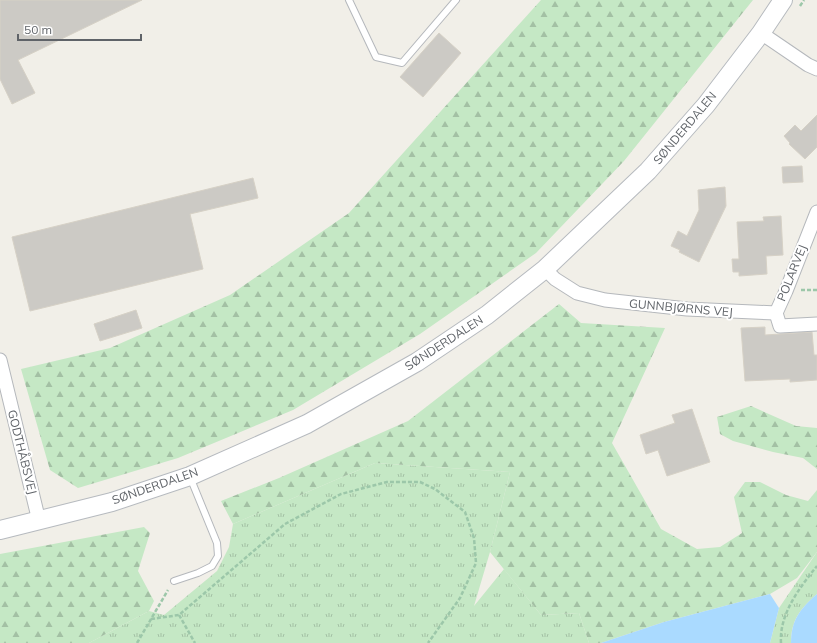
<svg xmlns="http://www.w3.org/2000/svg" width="817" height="643" viewBox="0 0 817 643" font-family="Mulish,sans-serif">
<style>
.grass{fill:url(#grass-tufts)}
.forest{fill:url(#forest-firs)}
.water{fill:#aadaff}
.building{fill:#cccac5;stroke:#d6d1c6}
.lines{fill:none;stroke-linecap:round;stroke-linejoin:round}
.lane-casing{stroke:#b5b8bc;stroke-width:8}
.street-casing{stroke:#b5b8bc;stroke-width:15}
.secondary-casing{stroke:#b6babf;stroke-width:20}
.path{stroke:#9cc7a9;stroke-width:2.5;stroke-dasharray:4 2;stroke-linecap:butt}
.lane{stroke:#fff;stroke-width:6}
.street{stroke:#fff;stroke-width:13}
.secondary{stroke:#fff;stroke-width:18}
.labels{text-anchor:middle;stroke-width:4;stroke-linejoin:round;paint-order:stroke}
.street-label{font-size:12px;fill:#5f6368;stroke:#fff}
</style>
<defs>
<pattern id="grass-tufts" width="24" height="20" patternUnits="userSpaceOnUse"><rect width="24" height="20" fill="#c5e8c5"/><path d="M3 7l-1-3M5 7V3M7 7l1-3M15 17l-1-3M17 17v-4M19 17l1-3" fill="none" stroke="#a3c0a4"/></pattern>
<pattern id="forest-firs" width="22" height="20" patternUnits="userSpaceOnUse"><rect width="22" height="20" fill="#c5e8c5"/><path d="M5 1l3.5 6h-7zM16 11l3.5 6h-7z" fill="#a3c0a4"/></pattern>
</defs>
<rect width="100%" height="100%" fill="#f1efe8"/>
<g class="grass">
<path d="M375 463 510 472 490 552 474 606 504 569 541 615 579 613 589 643H89L149 611 164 615 217 571 229 547 233 524Z"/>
<path d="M817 552V594C800 609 791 620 791 643H770L779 608Z"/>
</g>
<g class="forest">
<path d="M541 0H753L624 161 536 253 420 334 293 410 178 458 78 488 50 470 21 369 110 348 230 295 349 213Z"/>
<path d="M559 304 581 323 665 328 612 443 661 529 697 549 720 547 742 533 734 497 745 482H760L786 495 808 501 817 490V552L797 578 770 594 664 622 601 643H589L579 613 541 615 490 552 510 472 375 463 233 524 221 501 279 478 408 421Z"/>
<path d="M751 406 796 426 817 428V469L803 458 773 452 733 441 720 434 717 417Z"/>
<path d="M144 527 150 533 138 571 154 601 149 611 89 643H0V554Z"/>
</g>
<g class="water">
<path d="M770 594 779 608 770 643H601L664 622Z"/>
<path d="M817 594V643H791C791 620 800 609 817 594Z"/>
</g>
<g class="building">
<path d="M0 0H142L18 60 35 93 12 104 0 79Z"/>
<path d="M439 33 461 53 423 97 400 77Z"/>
<path d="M817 115V147L805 159 789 144 790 143 784 136 795 125 801 131Z"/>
<path d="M802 166 803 182 783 183 782 167Z"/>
<path d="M253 178 258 198 190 214 203 269 30 311 12 237Z"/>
<path d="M725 187 726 206 699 262 679 252 680 250 671 246 678 231 687 236 699 210 698 190Z"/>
<path d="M781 216 783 255 766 256 767 274 739 276V272H733L732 259H739L737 222 764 221 763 217Z"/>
<path d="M136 310 142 328 100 341 94 324Z"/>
<path d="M765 327V335L812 332 814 355H817V380L790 382V379L745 381 741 328Z"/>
<path d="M692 409 710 462 667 476 658 450 646 454 640 435 675 423 672 415Z"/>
</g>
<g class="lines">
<defs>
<g id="lane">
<path d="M349 0 376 57 402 63 456 0"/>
<path d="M174 581 198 573 212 566 218 556 217 543 190 477"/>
</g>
<g id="street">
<path d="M761 33 808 65 817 69"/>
<path d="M545 269 555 279 577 293 605 300 687 309 776 313"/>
<path d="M776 313 786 291 817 212"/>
<path d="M776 313 780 326 817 324"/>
<path d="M0 360 39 521"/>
</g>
<path id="secondary" d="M0 530 112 502 190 476 307 424 417 362 487 315 545 269 648 171 706 105 761 33 783 0"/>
</defs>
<use href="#lane" class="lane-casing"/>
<use href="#street" class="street-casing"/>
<use href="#secondary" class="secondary-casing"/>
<g class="path">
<path d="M800 6 804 0"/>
<path d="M801 290H817"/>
<path d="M179 615 195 643"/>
<path d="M151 619 179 615 285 524 341 494 387 482H420L435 489 465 512 474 538 476 563 460 598 428 643"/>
<path d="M137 643 168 590"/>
<path d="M781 643C779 614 800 587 817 566"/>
</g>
<use href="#lane" class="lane"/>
<use href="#street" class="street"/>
<use href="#secondary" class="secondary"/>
</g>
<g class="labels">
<g class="street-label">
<text transform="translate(685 128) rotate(-50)" y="4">SØNDERDALEN</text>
<text transform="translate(792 273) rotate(-68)" y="4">POLARVEJ</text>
<text transform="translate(681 308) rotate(5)" y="4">GUNNBJØRNS VEJ</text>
<text transform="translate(444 343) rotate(-33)" y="4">SØNDERDALEN</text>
<text transform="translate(22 452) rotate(76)" y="4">GODTHÅBSVEJ</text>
<text transform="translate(155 486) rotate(-19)" y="4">SØNDERDALEN</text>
</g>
</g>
<path d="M18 34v6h123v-6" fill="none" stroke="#5f6368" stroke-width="2"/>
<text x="24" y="34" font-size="12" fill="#5f6368" stroke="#ffffff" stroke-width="3" paint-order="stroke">50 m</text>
</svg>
